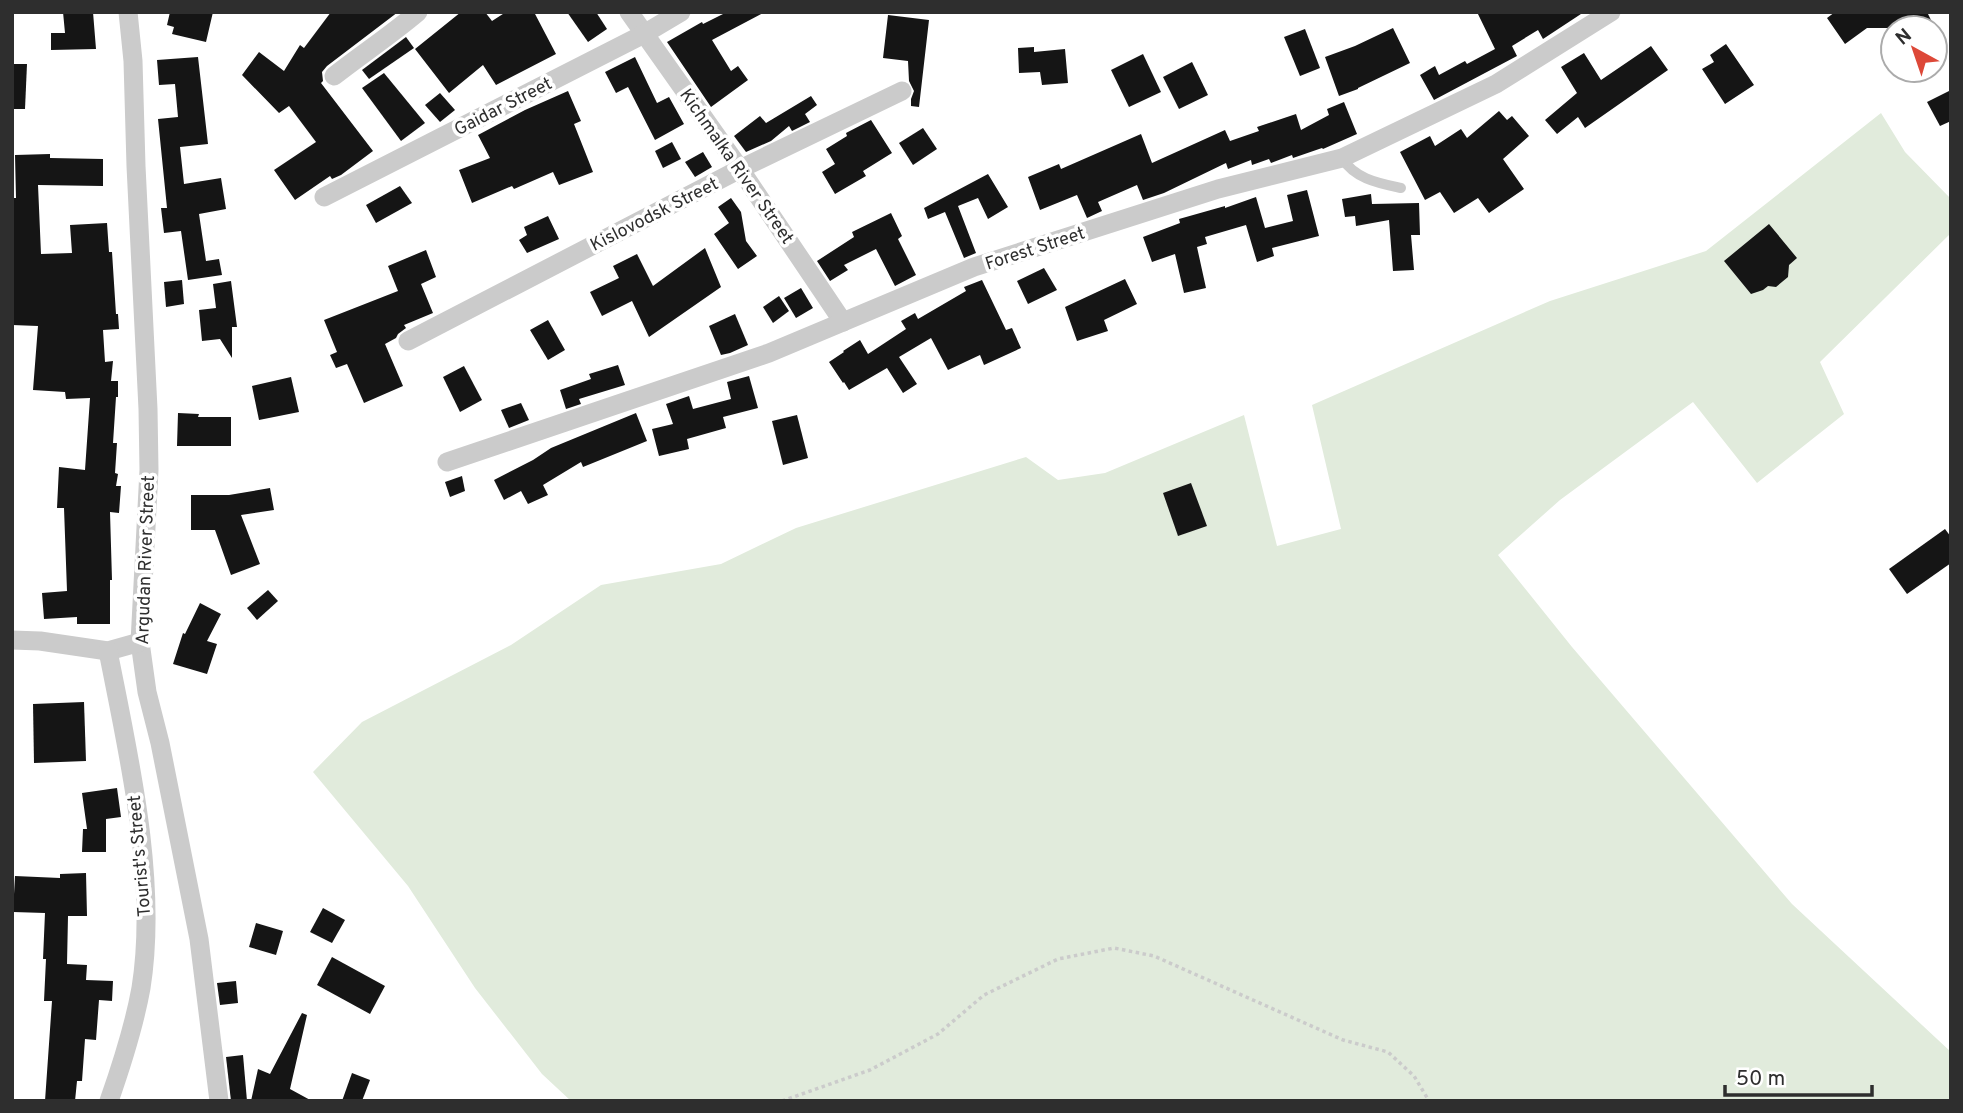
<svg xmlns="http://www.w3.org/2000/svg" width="1963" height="1113" viewBox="0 0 1963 1113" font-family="Overpass,sans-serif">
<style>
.green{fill:#e1ebdc}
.building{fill:#151515}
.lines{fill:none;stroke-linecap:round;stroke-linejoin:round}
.path{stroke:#cbcbcb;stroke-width:3.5;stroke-dasharray:3.5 3.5;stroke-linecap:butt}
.lane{stroke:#cbcbcb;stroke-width:10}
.street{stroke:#cbcbcb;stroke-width:19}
.labels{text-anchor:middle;stroke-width:7;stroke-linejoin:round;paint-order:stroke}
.street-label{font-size:18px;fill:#2e2e2e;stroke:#fff}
</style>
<rect width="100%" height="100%" fill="#fff"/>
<path class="green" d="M1881 113 1905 152 1951 199V233L1820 362 1844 414 1757 483 1693 402 1560 500 1498 555 1572 647 1792 904 1951 1052V1101H571L542 1074 475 988 408 886 313 772 362 722 511 645 601 585 721 564 796 528 1026 457 1058 480 1105 473 1244 415 1277 546 1341 529 1312 405 1550 301 1706 251Z"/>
<g class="building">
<path d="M63 12H93L96 49 51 50V33H65Z"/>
<path d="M170 12H213L206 42 172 34 174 27 167 25Z"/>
<path d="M331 12H398L327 66 322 72 323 81 321 83 373 151 341 175 332 179 330 176 295 200 274 170 316 142 289 106 279 113 242 75 259 52 284 71 300 45 304 48Z"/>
<path d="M461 12H485L492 21 506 12H534L556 54 496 85 483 65 449 93 415 49Z"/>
<path d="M567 12H596L607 29 588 42Z"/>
<path d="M727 12H765L712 40 731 71 738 66 748 80 711 107 667 42 702 22 703 24Z"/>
<path d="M1477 12H1584L1543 39 1538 30 1512 46 1517 56 1434 100 1420 75 1435 66 1439 75 1465 61 1467 64 1495 49Z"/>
<path d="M1835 12H1927L1935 28H1867L1845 44 1827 18Z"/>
<path d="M888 15 929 20 919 107 911 106V99L914 91 909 81 908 61 883 58Z"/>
<path d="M1393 28 1410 63 1358 88V89L1339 96 1325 57 1355 46Z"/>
<path d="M1305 29 1320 68 1300 76 1284 37Z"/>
<path d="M406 37 414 48 369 79 362 70Z"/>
<path d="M1726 44 1754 85 1725 104 1702 69 1714 62 1710 55Z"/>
<path d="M1651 46 1668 70 1585 128 1578 117 1557 134 1545 120 1577 93 1561 67 1584 53 1601 80Z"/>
<path d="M1034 47V52L1065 49 1068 83 1042 85 1040 72 1019 73 1018 48Z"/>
<path d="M1143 54 1161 92 1129 107 1111 70Z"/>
<path d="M198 57 208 144 180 147 184 184 221 178 226 209 199 214 206 261 219 259 222 275 188 280 181 231 164 233 161 208H167L158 119 178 117 175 84 159 85 157 60Z"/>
<path d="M635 57 657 103 669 97 684 124 655 140 628 87 616 93 605 72Z"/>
<path d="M1192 62 1208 95 1179 109 1163 77Z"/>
<path d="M12 64H27L25 109H12Z"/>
<path d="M384 73 425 123 401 141 362 88Z"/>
<path d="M1951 90V121L1940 126 1927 102Z"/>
<path d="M568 91 581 121 574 124 593 172 559 185 553 172 514 189 512 186 472 203 459 170 490 158 478 135 525 110Z"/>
<path d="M440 93 455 110 440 122 425 105Z"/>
<path d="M811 96 817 105 805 114 810 122 792 131 789 126 771 141 746 152 734 136 760 116 766 123Z"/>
<path d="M1344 102 1357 134 1323 149 1322 148 1293 158 1292 155 1271 163 1269 159 1252 165 1251 160 1228 169 1226 163 1164 193 1143 200 1137 185 1098 202 1102 211 1087 218 1077 195 1040 210 1028 177 1059 164 1061 169 1141 134 1152 163 1225 130 1230 141 1259 131 1257 127 1296 114 1301 130 1329 115 1327 109Z"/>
<path d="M1499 111 1507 120 1512 116 1529 136 1503 159 1524 189 1489 213 1478 198 1454 213 1440 192 1425 200 1400 152 1430 136 1435 146 1461 129 1467 138Z"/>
<path d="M871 120 892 153 863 171 866 176 835 194 822 172 835 164 826 149 847 136 846 133Z"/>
<path d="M923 128 937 149 913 165 899 143Z"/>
<path d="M672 142 681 159 663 168 655 151Z"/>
<path d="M703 152 712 167 695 177 685 162Z"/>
<path d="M50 154V158L103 159V186L38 185 41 254 72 253 70 225 107 223 109 252H112L116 314H118L119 329 103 330 105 362 113 361 111 381H118V397H116L113 443H117L115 473 118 474 116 486H121L119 513 110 512 112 580H110V624H77V617L44 619 42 593 67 591 64 508H57L59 467 85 470 90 398 66 399 65 392 33 390 38 326 12 325V198H16L15 155Z"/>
<path d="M988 174 1008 207 988 219 978 198 958 206 976 253 964 258 945 212 928 219 924 208Z"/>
<path d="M400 186 412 203 376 223 366 205Z"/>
<path d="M1307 190 1319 236 1272 248 1274 256 1257 262 1246 225 1205 237 1207 244 1197 247 1206 288 1184 293 1175 254 1152 262 1143 237 1180 223 1179 219 1225 206V208L1256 197 1265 228 1293 221 1287 195Z"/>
<path d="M1371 194 1372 204 1419 203 1420 235H1411L1414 270 1393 271 1389 220 1356 226 1355 216 1345 217 1342 199Z"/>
<path d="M731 198 741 212 746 241 757 256 738 269 714 234 729 223 718 207Z"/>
<path d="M891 213 902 236 898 239 916 275 895 286 876 249 844 265 848 270 830 281 817 261 854 237 852 232Z"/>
<path d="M548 216 559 239 527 253 519 240 527 235 524 227Z"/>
<path d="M1769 224 1797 258 1789 265 1788 277 1776 287 1768 286 1763 290 1751 294 1724 261Z"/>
<path d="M705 248 721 287 649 337 632 301 602 316 590 292 619 278 613 266 637 254 653 286Z"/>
<path d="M426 250 436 277 421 284 433 313 404 325 406 328 398 334 396 338 385 344 403 386 364 403 347 364 336 368 330 355 337 352 324 320 398 291 388 266Z"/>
<path d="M1044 268 1057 290 1028 304 1017 281Z"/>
<path d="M1125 279 1137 304 1104 320 1108 331 1077 341 1065 307Z"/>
<path d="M182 280 184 304 166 307 164 282Z"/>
<path d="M982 280 1006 330 1012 328 1021 348 984 365 980 355 948 370 931 338 899 357 917 384 903 393 887 368 849 390 844 382 843 383 829 362 844 352 843 351 860 340 868 354 906 329 901 321 915 313 918 319 966 291 964 287Z"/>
<path d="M231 281 237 327H232V358L220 339 202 341 199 310 216 308 213 284Z"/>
<path d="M801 288 813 308 796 318 784 298Z"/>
<path d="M779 296 789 311 773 323 763 307Z"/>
<path d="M735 314 748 345 730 353 721 355 709 326Z"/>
<path d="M548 320 565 350 548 360 530 330Z"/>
<path d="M618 365 625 385 579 399 581 404 566 409 560 390 591 379 589 374Z"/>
<path d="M464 366 482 400 460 412 443 377Z"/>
<path d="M749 376 758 408 723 417 726 428 687 439 689 449 659 456 652 429 673 424 666 404 689 396 693 409 731 399 727 382Z"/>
<path d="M291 377 299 412 259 420 252 386Z"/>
<path d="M521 403 529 420 509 428 501 410Z"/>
<path d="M178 413 199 414 198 417H231V446H177Z"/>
<path d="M636 413 647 441 583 467 581 462 543 485 548 495 528 504 521 491 504 500 494 480 533 460 551 448Z"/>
<path d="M797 415 808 458 783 465 772 421Z"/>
<path d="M462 476 465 491 450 497 445 482Z"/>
<path d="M1191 483 1207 526 1178 536 1163 493Z"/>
<path d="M270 488 274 510 241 515 260 564 231 575 215 530H191V495H229Z"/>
<path d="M1945 529 1951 537V563L1907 594 1889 569Z"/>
<path d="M268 590 278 601 257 620 247 608Z"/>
<path d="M200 603 221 614 207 641 217 644 207 674 173 664 183 633 185 634Z"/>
<path d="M84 702 86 761 34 763 33 704Z"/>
<path d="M117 788 121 817 106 819V852H82L83 829H87L82 793Z"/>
<path d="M86 873 87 916H68L67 964 87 965 86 980 113 981 112 1001 99 1000 96 1040 85 1039 82 1081H77L75 1101H45L52 1001H44L46 959H43L45 913 13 912 15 876 60 878V874Z"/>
<path d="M323 908 345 920 332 943 310 932Z"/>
<path d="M256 923 283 931 276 955 249 947Z"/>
<path d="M332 957 385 986 370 1014 317 985Z"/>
<path d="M236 981 238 1003 220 1005 217 983Z"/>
<path d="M302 1013 307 1015 290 1089 312 1101H251L258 1069 270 1074Z"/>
<path d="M243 1055 247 1101H231L226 1057Z"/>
<path d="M352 1073 370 1080 362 1101H342Z"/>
</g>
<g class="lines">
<path class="path" d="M782 1101 870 1070 938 1034 984 995 1058 959 1114 948 1154 956 1343 1040 1388 1052 1414 1076 1429 1101"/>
<path class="lane" d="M1342 158C1355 179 1378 183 1401 188"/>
<g class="street">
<path d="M128 12 133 61 136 166 148 409 149 470 140 642 147 692 160 743 199 939 219 1101"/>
<path d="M629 12 740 169 843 322"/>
<path d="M334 76C362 54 391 35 418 12"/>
<path d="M324 197 644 34 681 12"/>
<path d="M408 341 740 169 902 91"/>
<path d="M447 462 769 353 974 267 1218 189 1342 158 1496 84 1611 12"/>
<path d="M12 640 40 641 108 651 140 642"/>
<path d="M108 651C129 757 158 881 141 988 134 1027 122 1064 109 1101"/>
</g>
</g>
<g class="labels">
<g class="street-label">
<text transform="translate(503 106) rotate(-27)" y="6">Gaidar Street</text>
<text transform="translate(737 166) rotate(55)" y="6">Kichmalka River Street</text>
<text transform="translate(654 214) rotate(-27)" y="6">Kislovodsk Street</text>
<text transform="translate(1035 248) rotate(-18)" y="6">Forest Street</text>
<text transform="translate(145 560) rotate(-88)" y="6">Argudan River Street</text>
<text transform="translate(139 856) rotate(-95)" y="6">Tourist's Street</text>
</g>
</g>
<rect width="1963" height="1113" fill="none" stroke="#2e2e2e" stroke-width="28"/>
<g transform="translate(1914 49) rotate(320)"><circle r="33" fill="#ffffff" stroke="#ababab" stroke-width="2"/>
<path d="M0-5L12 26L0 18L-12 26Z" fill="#dd4838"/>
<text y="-10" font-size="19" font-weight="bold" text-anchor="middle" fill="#2e2e2e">N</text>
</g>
<path d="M1725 1085v10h147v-10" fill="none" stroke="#2e2e2e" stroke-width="3.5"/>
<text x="1736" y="1085" font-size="21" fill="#2e2e2e" stroke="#ffffff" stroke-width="5" paint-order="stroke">50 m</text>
</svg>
